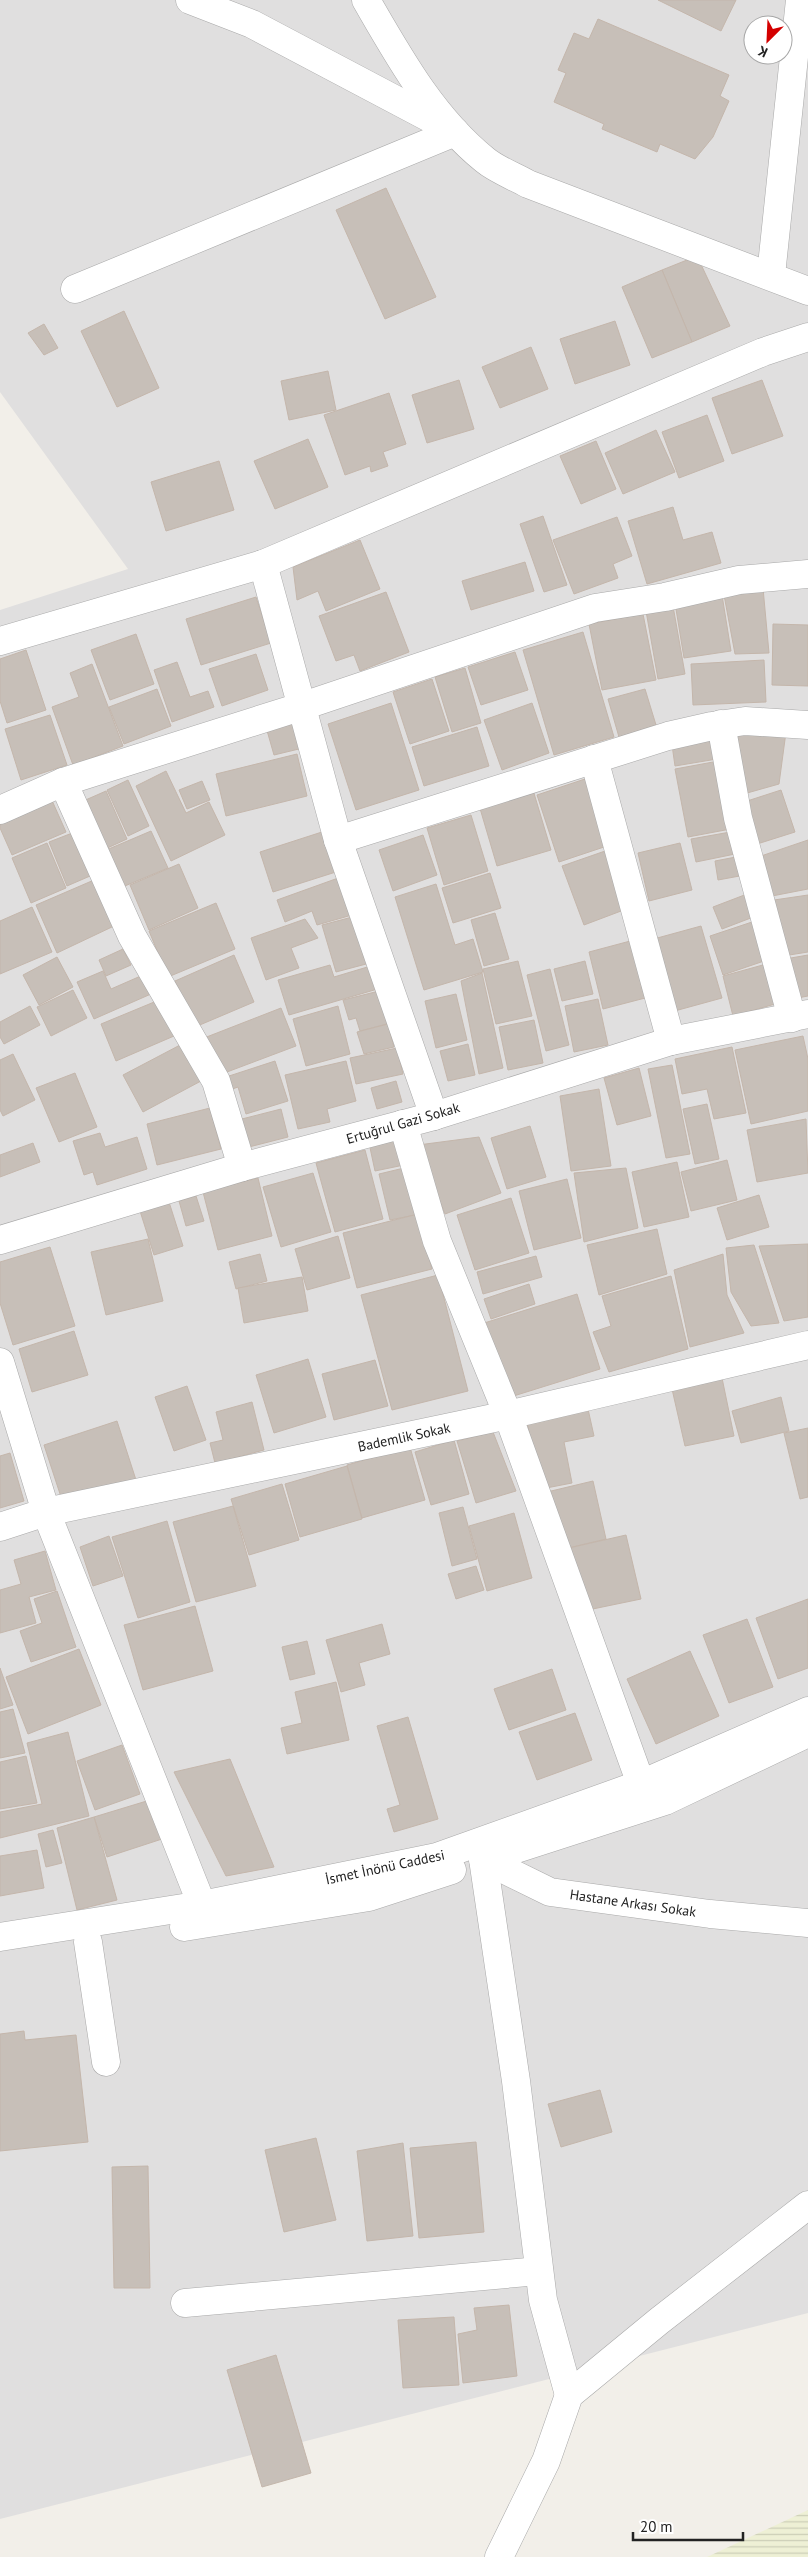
<svg xmlns="http://www.w3.org/2000/svg" width="808" height="2557" viewBox="0 0 808 2557" font-family="'PT Sans',sans-serif">
<style>
.residential{fill:#e0dfdf;fill-rule:evenodd}
.farmland{fill:url(#farmland-rules)}
.building{fill:#c7bfb8;stroke:#c4b6ab}
.lines{fill:none;stroke-linecap:round;stroke-linejoin:round}
.minor-casing{stroke:#a9a9a9;stroke-width:29}
.tertiary-casing{stroke:#a9a9a9;stroke-width:29}
.minor{stroke:#fff;stroke-width:28}
.tertiary{stroke:#fff;stroke-width:28}
.labels{text-anchor:middle;stroke-width:4.5;stroke-linejoin:round;paint-order:stroke}
.street-label{font-size:14px;fill:#222;stroke:#fff}
</style>
<defs>
<pattern id="farmland-rules" width="6" height="5" patternUnits="userSpaceOnUse" patternTransform="scale(1.25)"><rect width="6" height="5" fill="#eef0d5"/><path d="M0 2.5h6" fill="none" stroke="#ccceb7"/></pattern>
</defs>
<rect width="100%" height="100%" fill="#f2efe9"/>
<path class="residential" d="M0 0H808V2313L0 2519V610L128 569 0 392ZM753 25H783V55H753Z"/>
<path class="farmland" d="M808 2510V2557H707Z"/>
<g class="building">
<path d="M658 0H736L721 31Z"/>
<path d="M598 19 729 75 720 96 729 101 713 137 695 159 660 144 657 152 602 129 604 124 554 102 566 73 558 70 574 33 589 39Z"/>
<path d="M386 188 436 297 385 319 336 210Z"/>
<path d="M697 256 730 326 692 342 662 270Z"/>
<path d="M662 270 692 342 652 358 622 287Z"/>
<path d="M124 311 159 388 117 407 81 331Z"/>
<path d="M615 321 630 365 575 384 560 339Z"/>
<path d="M44 324 58 348 44 355 28 333Z"/>
<path d="M531 347 548 389 500 408 482 367Z"/>
<path d="M328 371 336 410 289 420 281 381Z"/>
<path d="M459 380 474 429 427 443 412 395Z"/>
<path d="M762 380 783 436 732 454 712 398Z"/>
<path d="M389 393 406 444 383 452 388 466 371 472 370 466 345 475 324 415Z"/>
<path d="M707 415 724 461 679 478 662 432Z"/>
<path d="M656 430 675 472 623 494 605 453Z"/>
<path d="M308 439 328 487 275 509 254 461Z"/>
<path d="M596 441 616 489 581 504 560 456Z"/>
<path d="M219 461 234 510 166 531 151 482Z"/>
<path d="M673 507 683 540 712 532 721 563 647 584 628 521Z"/>
<path d="M543 516 567 585 544 592 520 524Z"/>
<path d="M617 517 632 556 613 564 618 578 574 594 553 540Z"/>
<path d="M360 540 380 589 326 611 318 591 297 600 293 567Z"/>
<path d="M525 562 534 591 471 610 462 581Z"/>
<path d="M763 588 769 653 735 654 724 595Z"/>
<path d="M386 592 409 652 360 671 354 655 336 661 319 616Z"/>
<path d="M722 595 731 651 684 658 675 603Z"/>
<path d="M256 597 271 643 201 665 186 619Z"/>
<path d="M673 606 685 674 658 679 646 611Z"/>
<path d="M643 614 656 680 602 690 589 624Z"/>
<path d="M773 624 808 625V686L772 685Z"/>
<path d="M583 632 614 737 554 755 523 650Z"/>
<path d="M136 634 154 684 110 700 91 650Z"/>
<path d="M26 650 46 710 7 723 0 701V659Z"/>
<path d="M515 652 528 690 481 705 468 667Z"/>
<path d="M256 654 268 690 222 706 209 669Z"/>
<path d="M764 660 766 702 693 705 691 664Z"/>
<path d="M177 662 190 697 208 691 214 707 172 722 154 670Z"/>
<path d="M92 664 123 746 73 765 52 707 79 697 70 673Z"/>
<path d="M465 668 481 723 452 732 435 677Z"/>
<path d="M432 679 449 731 410 744 393 692Z"/>
<path d="M157 689 171 726 124 744 109 707Z"/>
<path d="M645 689 656 725 619 737 608 699Z"/>
<path d="M391 703 419 790 356 810 328 724Z"/>
<path d="M532 703 549 753 502 770 484 720Z"/>
<path d="M50 715 67 765 21 780 5 729Z"/>
<path d="M295 720 303 748 274 755 266 727Z"/>
<path d="M477 727 489 766 424 786 412 747Z"/>
<path d="M718 730 723 758 675 766 671 738Z"/>
<path d="M786 732 779 784 740 795 728 735Z"/>
<path d="M297 754 307 796 226 816 216 774Z"/>
<path d="M724 760 736 828 688 837 675 769Z"/>
<path d="M166 771 186 813 209 802 225 835 171 861 136 786Z"/>
<path d="M585 779 607 846 559 862 537 795Z"/>
<path d="M128 780 149 826 128 836 107 790Z"/>
<path d="M202 781 210 800 187 809 179 790Z"/>
<path d="M533 790 551 850 497 866 479 805Z"/>
<path d="M781 790 795 832 754 845 741 803Z"/>
<path d="M106 791 127 839 103 850 81 802Z"/>
<path d="M50 796 66 832 12 855 0 828V818Z"/>
<path d="M471 815 488 871 444 885 427 828Z"/>
<path d="M80 830 97 873 67 886 49 842Z"/>
<path d="M151 831 168 868 120 888 104 851Z"/>
<path d="M325 831 339 871 273 892 260 852Z"/>
<path d="M736 831 740 853 696 862 691 839Z"/>
<path d="M423 835 437 875 393 891 379 850Z"/>
<path d="M808 840V889L772 896 761 856Z"/>
<path d="M47 843 66 888 31 903 12 858Z"/>
<path d="M680 843 692 890 649 901 638 853Z"/>
<path d="M608 850 629 908 584 925 562 866Z"/>
<path d="M741 856 745 875 718 880 715 861Z"/>
<path d="M179 864 198 908 149 930 130 885Z"/>
<path d="M490 873 501 908 453 923 442 888Z"/>
<path d="M341 877 352 915 317 925 312 911 285 922 277 900Z"/>
<path d="M94 880 114 926 57 953 36 905Z"/>
<path d="M436 884 455 945 473 939 483 972 424 990 395 897Z"/>
<path d="M747 894 756 916 722 929 713 907Z"/>
<path d="M808 895V952L783 956 774 900Z"/>
<path d="M216 903 235 949 168 977 149 931Z"/>
<path d="M32 907 52 952 0 974V921Z"/>
<path d="M495 913 509 959 484 966 471 920Z"/>
<path d="M356 916 370 963 336 972 322 925Z"/>
<path d="M305 919 318 938 291 948 299 968 266 980 251 938Z"/>
<path d="M758 920 770 959 723 975 710 936Z"/>
<path d="M701 926 722 998 671 1012 650 940Z"/>
<path d="M634 940 649 997 603 1009 589 952Z"/>
<path d="M123 949 131 965 106 976 99 960Z"/>
<path d="M234 955 254 1002 195 1027 175 981Z"/>
<path d="M808 955V996L792 999 785 959Z"/>
<path d="M57 957 73 987 39 1005 23 975Z"/>
<path d="M518 961 532 1016 496 1024 483 969Z"/>
<path d="M585 961 593 994 562 1001 554 969Z"/>
<path d="M770 963 782 1002 733 1016 723 976Z"/>
<path d="M330 965 334 977 374 965 381 988 289 1015 278 980Z"/>
<path d="M550 969 569 1045 546 1051 527 975Z"/>
<path d="M103 971 111 989 143 975 151 994 94 1019 77 982Z"/>
<path d="M482 973 503 1068 479 1074 461 981Z"/>
<path d="M73 990 87 1018 51 1036 37 1007Z"/>
<path d="M383 990 391 1023 360 1031 356 1018 349 1020 343 1000Z"/>
<path d="M456 994 467 1040 436 1048 425 1001Z"/>
<path d="M598 999 608 1045 574 1052 565 1006Z"/>
<path d="M159 1000 174 1036 116 1061 101 1024Z"/>
<path d="M30 1006 40 1025 4 1044 0 1037V1022Z"/>
<path d="M338 1006 350 1054 306 1066 293 1019Z"/>
<path d="M281 1008 296 1046 219 1075 204 1038Z"/>
<path d="M534 1020 543 1063 508 1070 499 1027Z"/>
<path d="M388 1024 394 1047 364 1054 357 1032Z"/>
<path d="M803 1036 808 1059V1111L751 1124 735 1050Z"/>
<path d="M182 1044 201 1081 143 1112 123 1075Z"/>
<path d="M468 1044 475 1075 448 1081 440 1051Z"/>
<path d="M732 1047 746 1113 714 1119 707 1089 682 1094 675 1059Z"/>
<path d="M397 1048 403 1074 356 1084 350 1058Z"/>
<path d="M13 1054 35 1100 3 1116 0 1110V1060Z"/>
<path d="M275 1061 288 1101 246 1114 238 1087 227 1091 226 1077Z"/>
<path d="M346 1061 356 1101 327 1109 330 1122 298 1129 285 1075Z"/>
<path d="M672 1065 690 1154 666 1158 648 1069Z"/>
<path d="M639 1068 651 1116 617 1125 604 1078Z"/>
<path d="M75 1073 97 1127 59 1142 36 1088Z"/>
<path d="M396 1081 402 1102 377 1109 371 1088Z"/>
<path d="M599 1089 611 1166 571 1171 560 1096Z"/>
<path d="M707 1104 719 1159 695 1164 683 1109Z"/>
<path d="M210 1108 221 1149 157 1165 147 1124Z"/>
<path d="M281 1109 288 1137 245 1148 238 1120Z"/>
<path d="M806 1119 808 1173 757 1182 747 1130Z"/>
<path d="M530 1126 546 1177 507 1189 491 1138Z"/>
<path d="M100 1133 105 1147 137 1137 147 1169 97 1185 93 1172 84 1175 73 1141Z"/>
<path d="M397 1136 404 1165 375 1171 369 1143Z"/>
<path d="M479 1137 501 1193 445 1214 418 1145Z"/>
<path d="M33 1143 40 1162 0 1177V1155Z"/>
<path d="M365 1150 383 1219 335 1232 316 1163Z"/>
<path d="M727 1160 737 1200 691 1211 681 1172Z"/>
<path d="M677 1162 689 1217 644 1227 632 1172Z"/>
<path d="M404 1168 415 1215 390 1220 379 1174Z"/>
<path d="M626 1168 638 1228 584 1242 574 1173Z"/>
<path d="M313 1173 331 1232 281 1247 263 1187Z"/>
<path d="M258 1178 272 1236 218 1250 203 1192Z"/>
<path d="M567 1179 581 1238 534 1250 519 1191Z"/>
<path d="M759 1195 769 1227 727 1240 717 1208Z"/>
<path d="M196 1196 204 1221 186 1226 179 1201Z"/>
<path d="M511 1198 529 1253 475 1270 457 1215Z"/>
<path d="M169 1202 183 1246 154 1255 140 1211Z"/>
<path d="M418 1214 432 1269 357 1288 343 1233Z"/>
<path d="M657 1229 667 1274 599 1295 587 1245Z"/>
<path d="M338 1236 350 1278 307 1290 295 1249Z"/>
<path d="M148 1239 163 1301 106 1315 91 1252Z"/>
<path d="M808 1244V1317L784 1321 759 1246Z"/>
<path d="M754 1245 779 1323 751 1326 731 1292 726 1248Z"/>
<path d="M50 1247 75 1326 13 1345 0 1303V1262Z"/>
<path d="M260 1254 267 1281 236 1289 229 1262Z"/>
<path d="M723 1254 727 1295 744 1333 690 1347 674 1270Z"/>
<path d="M536 1256 542 1277 483 1294 477 1272Z"/>
<path d="M438 1275 468 1391 392 1410 361 1295Z"/>
<path d="M671 1276 688 1349 609 1372 593 1332 611 1326 602 1296Z"/>
<path d="M302 1277 308 1311 244 1323 238 1288Z"/>
<path d="M529 1284 535 1304 491 1319 484 1299Z"/>
<path d="M577 1294 600 1369 504 1399 481 1324Z"/>
<path d="M74 1331 88 1375 32 1392 19 1349Z"/>
<path d="M308 1359 326 1417 274 1433 256 1375Z"/>
<path d="M375 1360 388 1406 334 1420 322 1374Z"/>
<path d="M722 1378 734 1436 685 1446 672 1389Z"/>
<path d="M187 1386 206 1440 174 1451 155 1397Z"/>
<path d="M781 1397 789 1431 741 1443 732 1411Z"/>
<path d="M252 1402 264 1450 215 1463 210 1443 223 1440 216 1412Z"/>
<path d="M588 1409 594 1436 564 1442 572 1483 541 1489 527 1422Z"/>
<path d="M117 1421 136 1480 63 1503 44 1445Z"/>
<path d="M808 1428V1497L800 1499 784 1433Z"/>
<path d="M493 1432 516 1491 476 1503 457 1441Z"/>
<path d="M454 1440 469 1494 431 1505 415 1452Z"/>
<path d="M410 1447 425 1500 362 1518 347 1465Z"/>
<path d="M10 1453 24 1501 0 1508V1456Z"/>
<path d="M347 1466 362 1519 300 1537 285 1484Z"/>
<path d="M593 1481 606 1539 560 1550 547 1492Z"/>
<path d="M282 1484 299 1540 249 1555 231 1499Z"/>
<path d="M233 1506 256 1586 196 1602 173 1522Z"/>
<path d="M463 1507 477 1559 452 1566 439 1513Z"/>
<path d="M514 1513 532 1578 487 1591 469 1526Z"/>
<path d="M167 1521 190 1602 138 1618 112 1537Z"/>
<path d="M626 1535 641 1599 583 1611 569 1548Z"/>
<path d="M109 1536 123 1576 93 1586 80 1547Z"/>
<path d="M45 1551 56 1590 29 1597 36 1623 0 1633V1590L21 1584 14 1560Z"/>
<path d="M476 1566 484 1590 456 1599 448 1574Z"/>
<path d="M57 1591 76 1647 31 1662 20 1631 42 1623 34 1599Z"/>
<path d="M808 1599V1668L778 1679 756 1618Z"/>
<path d="M195 1606 213 1671 143 1690 124 1625Z"/>
<path d="M747 1619 773 1687 729 1703 703 1635Z"/>
<path d="M382 1624 390 1654 359 1663 365 1685 341 1692 326 1640Z"/>
<path d="M307 1641 315 1674 290 1680 282 1647Z"/>
<path d="M79 1649 101 1705 28 1734 6 1677Z"/>
<path d="M690 1651 719 1716 656 1744 627 1679Z"/>
<path d="M0 1668 13 1705 0 1709Z"/>
<path d="M552 1669 566 1710 509 1730 494 1689Z"/>
<path d="M336 1682 349 1740 287 1754 281 1728 302 1723 295 1692Z"/>
<path d="M13 1709 25 1753 0 1758V1712Z"/>
<path d="M575 1713 592 1760 537 1780 519 1732Z"/>
<path d="M408 1717 438 1819 394 1832 387 1809 400 1805 377 1726Z"/>
<path d="M68 1732 89 1816 0 1838V1812L42 1804 27 1743Z"/>
<path d="M122 1745 140 1794 95 1810 77 1761Z"/>
<path d="M26 1756 37 1803 0 1809V1762Z"/>
<path d="M230 1759 274 1867 226 1876 174 1772Z"/>
<path d="M150 1800 162 1839 107 1857 94 1817Z"/>
<path d="M94 1817 117 1900 77 1910 57 1828Z"/>
<path d="M53 1830 62 1863 46 1867 38 1834Z"/>
<path d="M37 1850 44 1888 0 1896V1856Z"/>
<path d="M24 2031 25 2040 76 2035 88 2142 0 2151V2034Z"/>
<path d="M600 2090 612 2132 561 2147 548 2104Z"/>
<path d="M316 2138 336 2220 284 2232 265 2150Z"/>
<path d="M476 2142 484 2232 419 2238 410 2148Z"/>
<path d="M403 2143 413 2236 367 2241 357 2151Z"/>
<path d="M148 2166 150 2288H114L112 2167Z"/>
<path d="M509 2305 517 2376 463 2383 458 2334 477 2330 474 2308Z"/>
<path d="M454 2317 459 2385 403 2388 398 2320Z"/>
<path d="M276 2355 311 2473 262 2487 227 2370Z"/>
</g>
<g class="lines">
<defs>
<g id="minor">
<path d="M190 0 252 24 445 126"/>
<path d="M366 0C399 57 432 117 485 160 497 170 514 176 528 184L808 291"/>
<path d="M771 275 800 0"/>
<path d="M75 289 455 132"/>
<path d="M263 564 338 840 434 1116"/>
<path d="M0 641 263 564 763 352 808 337"/>
<path d="M721 724 738 818 792 1018"/>
<path d="M594 759 671 1041"/>
<path d="M63 782 132 936 216 1081 242 1167"/>
<path d="M0 810 63 782 303 706 595 608 665 597 739 580 808 574"/>
<path d="M338 840 668 736 712 726 745 721 808 725"/>
<path d="M403 1124 437 1241 508 1415 641 1784"/>
<path d="M0 1240 242 1167 434 1116 671 1041 808 1014"/>
<path d="M0 1362 46 1512 202 1905"/>
<path d="M0 1527 46 1512 508 1415 808 1345"/>
<path d="M481 1846 483 1859 550 1892 710 1914 808 1923"/>
<path d="M483 1859 516 2081 543 2300 569 2395"/>
<path d="M88 1942 106 2062"/>
<path d="M185 2303 539 2271"/>
<path d="M499 2557 546 2461 569 2395 659 2321 808 2205"/>
</g>
<g id="tertiary">
<path d="M510 1851 665 1801 808 1733"/>
<path d="M184 1927 369 1897 452 1870"/>
<path d="M0 1937 202 1905 437 1857 641 1784 808 1711"/>
</g>
</defs>
<use href="#minor" class="minor-casing"/>
<use href="#tertiary" class="tertiary-casing"/>
<use href="#minor" class="minor"/>
<use href="#tertiary" class="tertiary"/>
</g>
<g class="labels">
<g class="street-label">
<text transform="translate(403 1123) rotate(-16)" y="5">Ertuğrul Gazi Sokak</text>
<text transform="translate(404 1437) rotate(-12)" y="5">Bademlik Sokak</text>
<text transform="translate(385 1867) rotate(-12)" y="5">İsmet İnönü Caddesi</text>
<text transform="translate(633 1903) rotate(8)" y="5">Hastane Arkası Sokak</text>
</g>
</g>
<g transform="translate(768 40) rotate(204)"><circle r="24" fill="#ffffff" stroke="#a7a7a7"/>
<path d="M0-4L9 19L0 12L-9 19Z" fill="#d40000"/>
<text y="-8" font-size="14" font-weight="bold" text-anchor="middle" fill="#222222">K</text>
</g>
<path d="M633 2532v8h110v-8" fill="none" stroke="#222222" stroke-width="2.5"/>
<text x="640" y="2532" font-size="15" fill="#222222" stroke="#ffffff" stroke-width="4" paint-order="stroke">20 m</text>
</svg>
